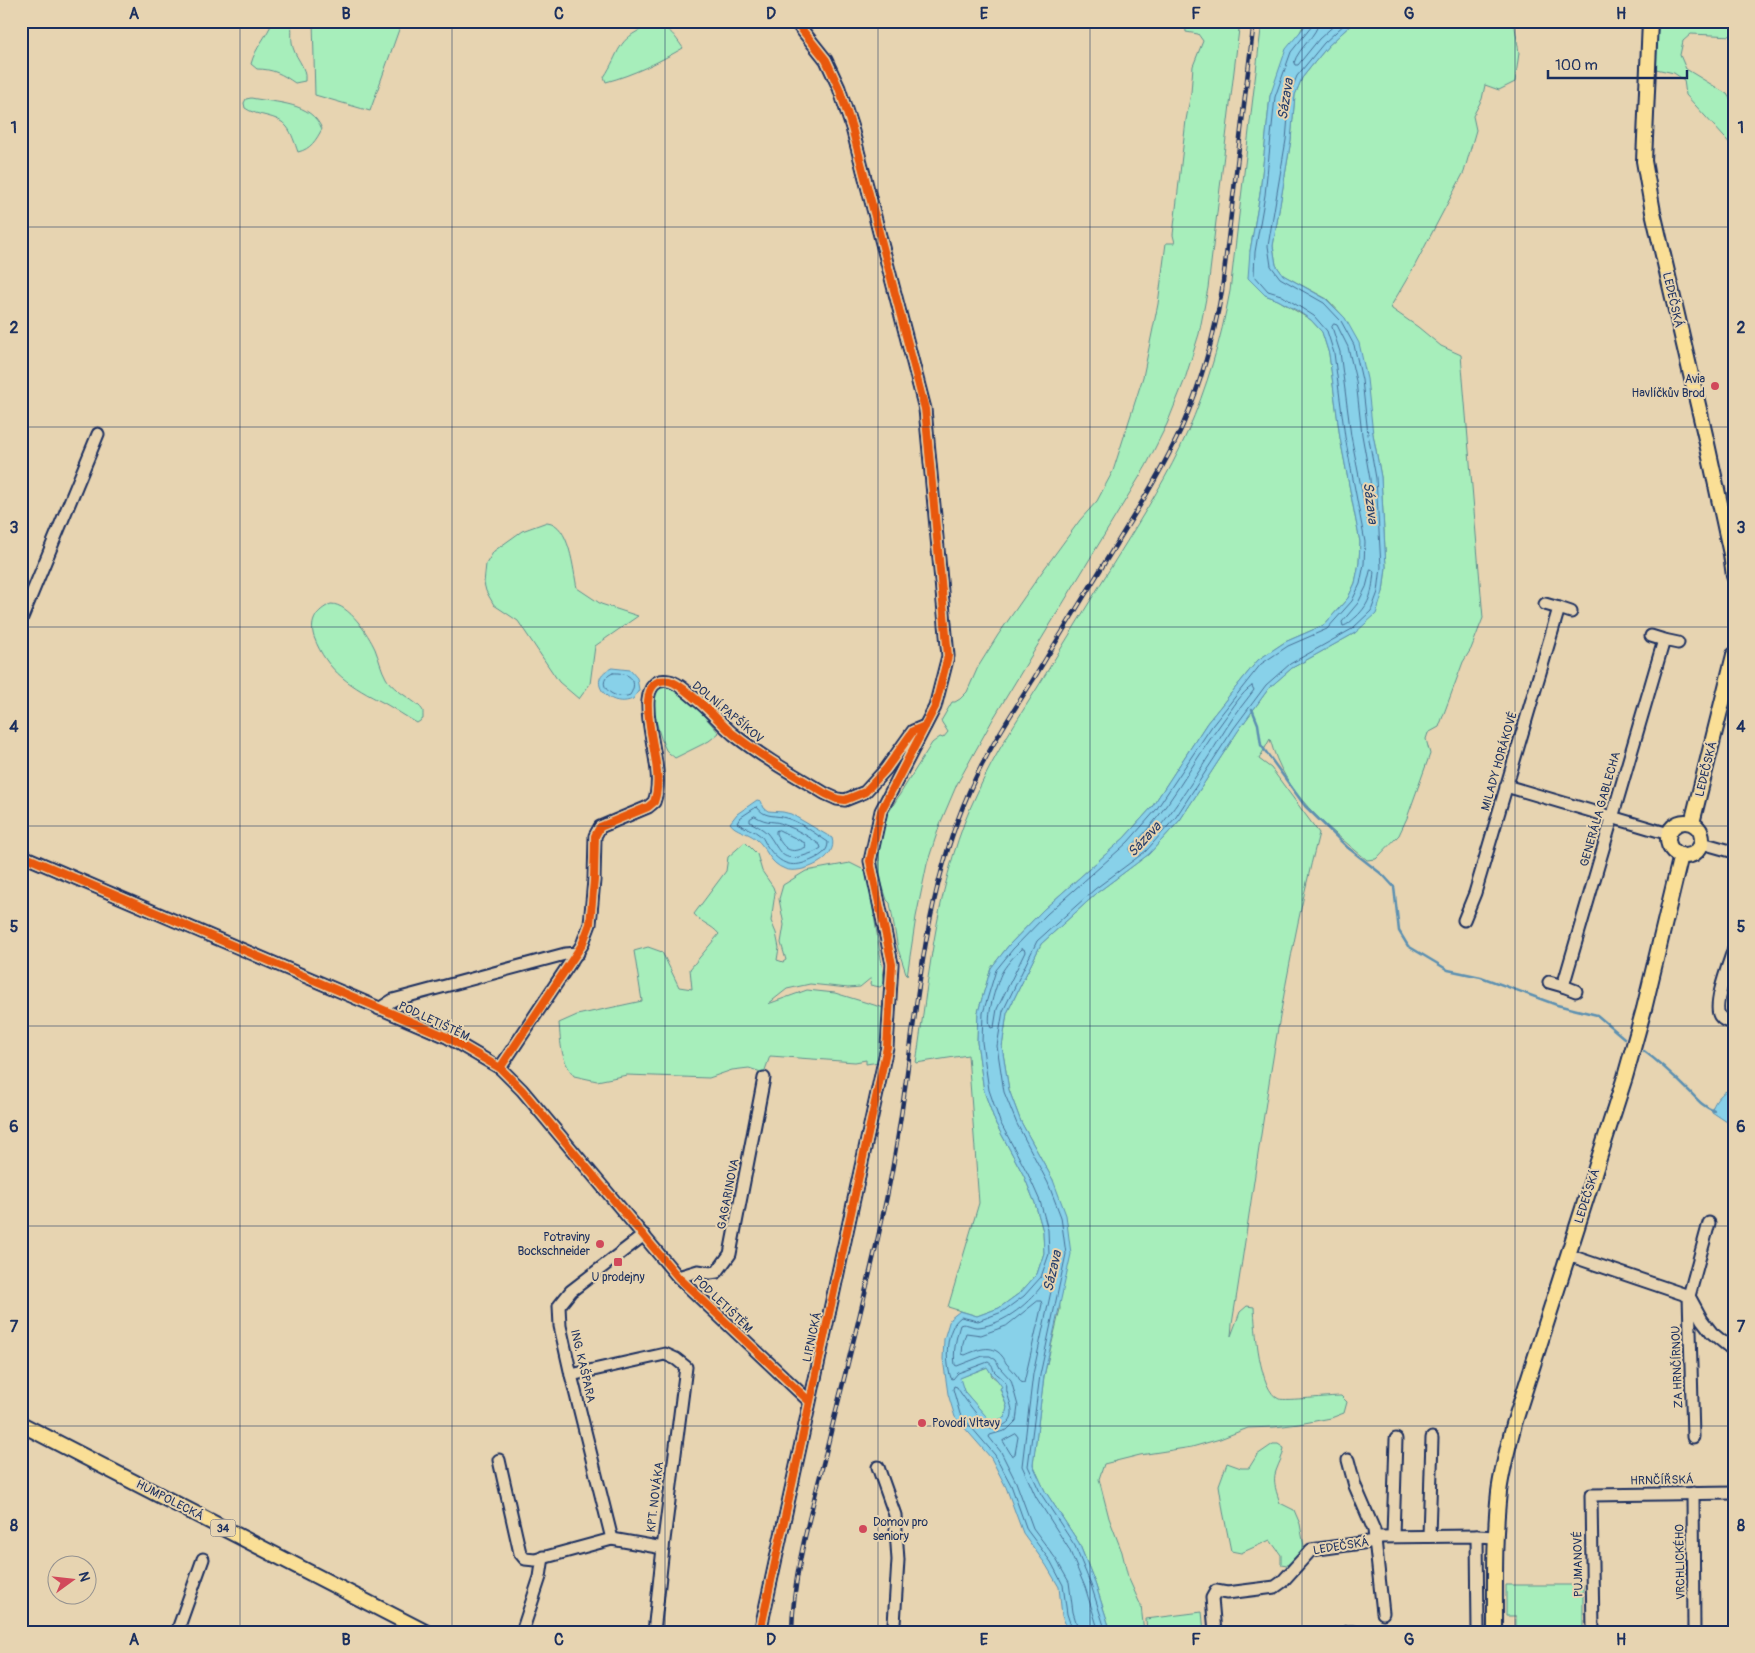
<svg xmlns="http://www.w3.org/2000/svg" width="1755" height="1653" viewBox="0 0 1755 1653" font-family="Pangolin,sans-serif">
<style>
.green{fill:#a7eebb;stroke:#618e8c}
.water{fill:#88d1e9;stroke:#5c90b1;fill-rule:evenodd}
.lines{fill:none;stroke-linecap:round;stroke-linejoin:round}
.shore{stroke:#477096;stroke-width:1}
.stream{stroke:#5c90b1;stroke-width:2.5}
.minor-casing{stroke:#1b2f5e;stroke-width:15}
.major-casing{stroke:#1b2f5e;stroke-width:18}
.minor{stroke:#e7d4b1;stroke-width:11}
.major{stroke:#fadf96;stroke-width:14}
.rail-casing{stroke:#1b2f5e;stroke-width:4.5}
.rail{stroke:#e7d4b1;stroke-width:2.5;stroke-dasharray:8;stroke-linecap:butt}
.cycleway-casing{stroke:#e7d4b1;stroke-width:11}
.cycleway{stroke:#e8590c;stroke-width:8}
.grid{fill:none;stroke:#1b2f5e;stroke-width:1;stroke-opacity:0.55}
.poi-dot{fill:#d1495b;stroke:#e7d4b1;stroke-width:2}
.labels{text-anchor:middle;stroke-width:4;stroke-linejoin:round;paint-order:stroke}
.shield{fill:#e7d4b1;stroke:#586077;stroke-width:1}
.shield-label{font-size:11px;font-weight:bold;fill:#1b2f5e}
.street-label{font-size:12px;fill:#1b2f5e;stroke:#e7d4b1}
.poi-label{font-size:12px;fill:#1b2f5e;stroke:#e7d4b1;text-anchor:end}
.water-label{font-size:14px;font-style:italic;fill:#263f6c;stroke:#e7d4b1}
.neatline{fill:none;stroke:#1b2f5e;stroke-width:2}
.grid-label{font-size:16px;text-anchor:middle;font-weight:bold;fill:#1b2f5e}
</style>
<rect width="100%" height="100%" fill="#e7d4b1"/>
<filter id="ink" filterUnits="userSpaceOnUse"><feTurbulence type="fractalNoise" baseFrequency=".02" numOctaves="2"/><feDisplacementMap in="SourceGraphic" scale="10" xChannelSelector="R" yChannelSelector="G"/><feConvolveMatrix kernelMatrix="1 2 1 2 8 2 1 2 1" color-interpolation-filters="sRGB"/></filter>
<g filter="url(#ink)">
<g class="green">
<path d="M273 21H290C293 28 291 35 292 42 293 57 307 65 305 81L295 83C282 74 273 69 257 69L251 64C255 48 267 36 273 21Z"/>
<path d="M313 21H402L370 111 315 95Z"/>
<path d="M1185 21H1240L1208 288 1199 334 1185 379 1167 424 1146 466 993 719 957 784 940 824 927 864 916 917 907 976 898 949 890 903 887 900 879 875V839L885 818 932 743 940 737 943 738 948 732 941 721 952 702H955L960 699 967 692 978 667 998 635 1039 576 1080 520 1097 501 1113 471 1143 377 1158 304 1166 243H1175L1173 235 1186 120 1191 93 1193 66 1203 41 1198 34 1186 32Z"/>
<path d="M1262 21H1309L1302 28 1270 96 1260 194 1250 251 1265 295 1278 300 1311 320 1322 332 1329 354 1340 438 1360 542 1359 563 1355 583 1348 598 1324 625 1285 642 1258 660 1207 723 1152 807 1124 838 1043 910 1009 945 991 968 978 1012 977 1042 984 1091 996 1124 1024 1176 1035 1203 1043 1231 1044 1253 1037 1274 1021 1292 999 1308 977 1316 948 1307 979 1203 968 1055 916 1063C930 971 937 876 978 791 995 754 1017 720 1039 685 1066 640 1093 596 1121 551 1145 512 1169 474 1187 433 1207 387 1221 340 1230 291Z"/>
<path d="M1355 21H1514L1519 53 1515 82 1499 90 1485 85 1482 99 1473 116 1476 130 1464 172 1414 267 1391 306 1392 309 1418 327 1441 346 1461 355 1483 618 1471 649 1463 662 1439 727 1428 733 1426 739 1430 754 1407 818 1399 835 1376 859 1367 860C1325 825 1285 795 1270 739L1259 759 1271 768 1319 833C1277 994 1259 1160 1232 1324L1231 1336 1240 1312 1247 1306 1254 1307C1255 1327 1259 1391 1279 1399 1286 1401 1330 1396 1341 1396L1347 1402 1344 1413 1331 1418 1299 1424 1275 1427 1248 1428 1220 1439 1192 1447 1140 1455 1104 1464 1099 1479 1109 1518 1122 1552 1128 1577 1141 1606 1144 1632H1111L1095 1583 1079 1543 1045 1491 1033 1465 1044 1376 1060 1309 1053 1180 1021 1122 1009 1090 1002 1047 1007 1013 1041 944 1098 892 1149 854 1180 820 1238 731 1269 688 1292 668 1355 633 1383 592 1386 567 1381 477 1373 434 1345 318 1327 299 1283 275 1276 265 1273 246 1291 140 1295 95 1302 78 1310 68 1328 46Z"/>
<path d="M1658 21H1734V36L1691 34 1683 41 1680 55 1686 69 1727 94 1734 105V148L1686 95 1684 80 1674 73 1656 69Z"/>
<path d="M647 27C669 26 671 31 683 48 659 62 633 75 606 82L604 77C620 53 616 39 647 27Z"/>
<path d="M251 98C277 103 311 102 322 129 316 140 311 149 298 152 295 144 292 133 287 127 278 114 257 117 245 108L244 103 246 99Z"/>
<path d="M547 522C570 524 573 570 577 588L601 604 638 616 595 646 590 684 579 699 559 682 518 621 494 605 486 591 484 583 486 564 494 551 522 531Z"/>
<path d="M331 604C349 604 368 634 375 649 379 659 381 669 386 678 394 692 419 702 423 711 423 712 423 717 423 719L417 723C406 717 395 709 384 703 352 687 327 672 314 637 309 621 317 610 331 604Z"/>
<path d="M668 684 692 702 719 733 709 741 675 758C672 755 668 753 666 750 660 739 651 707 654 696 656 689 662 686 668 684Z"/>
<path d="M745 842 757 854 762 871 773 887 775 893 771 921 776 933 779 948 777 960 783 962 786 960 781 943 784 925 779 899 783 885 806 871 850 863 866 871 869 885 885 983 880 987 870 985 871 978 860 987 848 988 810 984 787 989 768 1004 807 990 835 993 884 1008 886 1022 879 1062 866 1064V1060L855 1062 770 1056 764 1073 749 1068 732 1070 709 1078 627 1075 597 1081 574 1076C560 1058 561 1045 559 1023L577 1015 642 1001 634 951 648 947 662 952 679 987 692 989 690 969 719 934C712 925 701 923 694 914L726 871 728 857Z"/>
<path d="M988 1367 992 1376 997 1380 1003 1387 1000 1389 1007 1407 1005 1417 991 1423 964 1391 959 1378Z"/>
<path d="M1273 1444H1278L1284 1448C1283 1457 1279 1462 1276 1471 1272 1482 1277 1493 1280 1503L1294 1510 1300 1524 1304 1546 1296 1558 1287 1565 1281 1564V1555L1270 1540 1241 1553 1231 1551 1223 1511 1219 1485 1227 1463 1241 1468H1249L1257 1455Z"/>
<path d="M1506 1585H1583V1632H1516V1616H1506Z"/>
<path d="M1202 1612 1204 1632H1147L1146 1619Z"/>
</g>
<g class="water">
<path d="M1309 21H1355L1328 46 1310 68 1302 78 1295 95 1291 140 1273 246 1276 265 1283 275 1326 299 1345 318 1359 343 1367 379 1373 434 1381 477 1386 567 1383 592 1376 614 1355 633 1292 668 1269 688 1238 731 1180 820 1149 854 1098 892 1041 944 1007 1013 1002 1047 1009 1090 1021 1122 1053 1180 1066 1215 1071 1254 1044 1376 1033 1465 1045 1491 1079 1543 1095 1583 1111 1632H1069L1062 1616 1059 1587 1046 1565 1023 1533 1006 1487 991 1458 955 1417 948 1394 943 1359 944 1339 950 1319 960 1311 977 1316 999 1308 1021 1292 1037 1274 1044 1253 1043 1231 1035 1203 1024 1176 996 1124 984 1091 977 1042 978 1012 991 968 1009 945 1043 910 1124 838 1152 807 1207 723 1258 660 1285 642 1324 625 1348 598 1355 583 1359 563 1360 542 1340 438 1329 354 1322 332 1311 320 1298 311 1278 300 1265 295 1248 278 1250 251 1260 194 1270 96 1286 49ZM987 1367C991 1375 998 1379 1002 1387L1000 1388 1007 1407 1005 1417 992 1423 964 1391 960 1378Z"/>
<path d="M612 668 630 670 637 678 639 690 633 699C608 710 584 678 612 668Z"/>
<path d="M757 800 761 801 764 808 768 811 783 812 791 814 832 838C839 859 801 875 785 869 768 863 767 847 756 839 748 832 735 831 730 823L737 814Z"/>
<path d="M1726 1091 1734 1093V1130L1727 1122 1712 1112C1712 1104 1720 1095 1726 1091Z"/>
</g>
<g class="lines">
<g class="shore">
<path d="M1319 21C1318 35 1298 48 1294 63L1295 65H1298L1319 39 1339 21"/>
<path d="M1334 324 1337 325 1348 347 1356 381 1362 435 1370 479 1373 522 1371 524 1368 522 1351 436 1340 352 1332 327Z"/>
<path d="M1371 569 1374 571C1372 591 1371 603 1356 617 1351 621 1348 625 1343 626L1342 622 1358 603 1366 587Z"/>
<path d="M613 673C627 672 640 679 630 695 613 702 592 682 613 673Z"/>
<path d="M1252 686 1254 690C1245 702 1235 714 1227 727 1213 749 1153 850 1130 852V848C1169 811 1193 761 1225 718 1233 708 1241 693 1252 686Z"/>
<path d="M757 807C764 817 771 815 782 817 798 820 814 833 828 842 828 851 822 855 814 859 793 869 781 866 767 846 765 843 764 839 761 836 755 830 744 828 737 823L740 818Z"/>
<path d="M755 816C769 825 773 819 785 825 798 830 810 837 820 845L821 848C816 852 809 854 803 856 779 863 779 847 767 833 762 828 755 825 750 822V819Z"/>
<path d="M779 830 805 843 806 847C790 855 784 849 776 834V831Z"/>
<path d="M1021 949H1024L1025 952 997 1009 994 1027 991 1028C985 1018 996 986 1001 974 1005 966 1014 956 1021 949Z"/>
<path d="M1038 1301H1041L1042 1304 1024 1383 1021 1382C1017 1374 1012 1370 1006 1363 1005 1361 1004 1358 1002 1356 992 1343 977 1350 965 1355L962 1354 963 1343 966 1333 981 1335 1006 1326Z"/>
<path d="M1016 1434 1018 1437 1015 1454 1012 1456 1003 1441Z"/>
<path d="M1073 1632 1067 1614 1063 1585 1051 1562 1027 1530 1011 1485 995 1455 960 1414 953 1389 954 1386 957 1387C960 1393 985 1427 991 1428 994 1429 999 1427 1002 1426 1019 1418 1010 1405 1007 1392 1006 1388 1008 1386 1005 1382 1002 1377 997 1375 994 1371 992 1366 993 1365 988 1362L958 1373 953 1379 951 1378C945 1361 945 1328 961 1317L978 1321 1002 1312 1024 1296 1041 1277 1049 1254 1048 1230 1040 1201 1028 1174 1000 1122 989 1090 982 1042 983 1013 996 970 1013 949 1047 914 1128 842 1156 810 1212 726 1261 664 1288 646 1327 629 1352 601 1360 584 1364 564 1365 542 1345 437 1334 353 1327 331 1314 316 1281 295 1268 291 1254 275 1255 252 1265 195 1275 97 1291 52 1312 26 1313 21"/>
<path d="M1079 1632 1073 1612 1069 1582 1056 1559 1033 1528 1016 1482 1001 1452 989 1437 990 1435 1007 1430 1016 1421 1018 1406 1011 1380 1000 1368 996 1360 990 1356H983L957 1366 955 1365C953 1352 956 1338 960 1325 966 1322 972 1328 979 1327 1005 1324 1031 1302 1045 1281 1049 1276 1051 1269 1053 1263L1055 1261 1057 1264 1033 1374 1022 1466 1036 1497 1069 1549 1085 1587 1099 1632"/>
<path d="M1106 1632 1091 1585 1075 1546 1041 1494 1028 1466 1040 1375 1066 1254 1061 1217 1048 1183 1017 1124 1004 1092 997 1046 1003 1011 1037 941 1095 889 1146 851 1176 817 1234 728 1266 685 1290 664 1352 629 1371 611 1378 592 1381 567 1376 478 1368 434 1362 380 1354 345 1341 321 1324 303 1280 278 1271 266 1268 246 1286 140 1290 93 1297 76 1324 43 1348 21"/>
</g>
<g class="stream">
<path d="M1252 709 1258 724 1261 745 1305 806 1347 847 1384 876 1394 887 1399 931 1408 946 1448 970 1481 977 1557 1005 1597 1015 1624 1038"/>
<path d="M1644 1051C1659 1062 1673 1075 1686 1088 1697 1098 1700 1105 1714 1111"/>
</g>
<defs>
<g id="minor">
<path d="M1545 604 1559 608"/>
<path d="M21 620 98 434"/>
<path d="M1651 636 1664 640"/>
<path d="M1506 786 1669 834"/>
<path d="M1702 843 1734 852"/>
<path d="M21 855 447 1037 500 1068 522 1090 678 1277 809 1401"/>
<path d="M1464 920 1475 893 1559 608 1571 612"/>
<path d="M1734 948C1730 961 1712 1006 1720 1016 1723 1021 1729 1022 1734 1023"/>
<path d="M1549 982 1563 986 1664 640 1678 643"/>
<path d="M1563 986 1576 991"/>
<path d="M379 1009 393 1000 565 954 578 953"/>
<path d="M500 1068 582 945 590 924 594 880 595 836 600 827 648 807 654 802C665 774 646 732 648 701 649 688 655 678 669 681 679 683 689 694 697 700 710 710 720 723 733 734 762 757 794 775 826 794L837 799 845 800 865 792 886 769 913 731 925 726"/>
<path d="M1568 1255 1689 1296 1702 1320 1712 1333 1734 1351"/>
<path d="M678 1277 698 1271 710 1273 717 1272 730 1254 764 1078"/>
<path d="M571 1375 665 1354 676 1359 686 1367 663 1548 654 1632"/>
<path d="M1693 1437 1689 1296 1709 1223"/>
<path d="M499 1460 520 1553 525 1559 535 1560 612 1539 663 1548"/>
<path d="M1348 1460 1355 1486 1374 1530 1383 1613"/>
<path d="M878 1467 895 1515 898 1560 894 1624 895 1632"/>
<path d="M1693 1493 1694 1632"/>
<path d="M1393 1536 1396 1439"/>
<path d="M1429 1536 1432 1438"/>
<path d="M1477 1536 1478 1632"/>
<path d="M1375 1537 1477 1536 1496 1537"/>
<path d="M612 1539 571 1375 560 1326 559 1306 571 1291 644 1235"/>
<path d="M177 1632 203 1559"/>
<path d="M522 1632 540 1577 543 1557"/>
<path d="M760 1632 887 1047 892 964 870 861 881 811 935 707 948 656 925 409 852 128 839 88 826 60 795 21"/>
<path d="M1215 1632 1212 1598 1216 1591 1227 1593 1275 1587 1282 1582 1311 1550 1376 1541"/>
<path d="M1348 1632H1354"/>
<path d="M1593 1632 1591 1495 1734 1493"/>
</g>
<g id="major">
<path d="M1650 21 1644 161 1653 212 1706 439 1731 554 1734 576"/>
<circle cx="1685" cy="839" r="17"/>
<path d="M1692 823 1734 655"/>
<path d="M21 1424 425 1632"/>
<path d="M1495 1632C1495 1585 1494 1538 1499 1492 1502 1469 1508 1447 1514 1424L1625 1077 1644 1009 1681 855"/>
</g>
</defs>
<use href="#minor" class="minor-casing"/>
<use href="#major" class="major-casing"/>
<use href="#minor" class="minor"/>
<use href="#major" class="major"/>
<defs>
<path id="rail" d="M792 1632C793 1572 811 1513 825 1456 846 1368 870 1280 888 1191 916 1058 914 917 969 792 986 753 1010 716 1033 680 1060 635 1088 590 1115 546 1139 507 1163 469 1182 427 1201 383 1214 337 1222 290L1254 21"/>
</defs>
<use href="#rail" class="rail-casing"/>
<use href="#rail" class="rail"/>
<defs>
<g id="cycleway">
<path d="M21 855 447 1037 500 1068 522 1090 678 1277 809 1401"/>
<path d="M500 1068 582 945 590 924 594 880 595 836 600 827 648 807 654 802C665 774 646 732 648 701 649 688 655 678 669 681 679 683 689 694 697 700 710 710 720 723 733 734 762 757 794 775 826 794L837 799 845 800 865 792 886 769 913 731 925 726"/>
<path d="M760 1632 887 1047 892 964 870 861 881 811 935 707 948 656 925 409 852 128 839 88 826 60 795 21"/>
</g>
</defs>
<use href="#cycleway" class="cycleway-casing"/>
<use href="#cycleway" class="cycleway"/>
</g>
</g>
<path class="grid" d="M240 21V1632M452 21V1632M665 21V1632M878 21V1632M1090 21V1632M1302 21V1632M1515 21V1632M21 227H1734M21 427H1734M21 627H1734M21 826H1734M21 1026H1734M21 1226H1734M21 1426H1734"/>
<g class="poi-dot">
<circle cx="1715" cy="386" r="5"/>
<circle cx="600" cy="1244" r="5"/>
<rect x="613" y="1257" width="10" height="10" rx="2.5"/>
<circle cx="922" cy="1423" r="5"/>
<circle cx="863" cy="1529" r="5"/>
</g>
<g class="labels">
<rect class="shield" x="210.5" y="1519.5" width="25" height="17" rx="4"/>
<g class="shield-label">
<text x="223" y="1532">34</text>
</g>
<g class="street-label">
<text transform="translate(1673 300) rotate(77)" y="4">LEDEČSKÁ</text>
<text transform="translate(728 712) rotate(40)" y="4">DOLNÍ PAPŠÍKOV</text>
<text transform="translate(1499 761) rotate(-74)" y="4">MILADY HORÁKOVÉ</text>
<text transform="translate(1706 769) rotate(-76)" y="4">LEDEČSKÁ</text>
<text transform="translate(1600 809) rotate(-74)" y="4">GENERÁLA GABLECHA</text>
<text transform="translate(434 1021) rotate(25)" y="4">POD LETIŠTĚM</text>
<text transform="translate(728 1194) rotate(-79)" y="4">GAGARINOVA</text>
<text transform="translate(1587 1196) rotate(-72)" y="4">LEDEČSKÁ</text>
<text transform="translate(723 1304) rotate(44)" y="4">POD LETIŠTĚM</text>
<text transform="translate(812 1337) rotate(-78)" y="4">LIPNICKÁ</text>
<text transform="translate(583 1366) rotate(77)" y="4">ING. KAŠPARA</text>
<text transform="translate(1677 1367) rotate(-92)" y="4">ZA HRNČÍRNOU</text>
<text transform="translate(1662 1480) rotate(-1)" y="4">HRNČÍŘSKÁ</text>
<text transform="translate(655 1497) rotate(-83)" y="4">KPT. NOVÁKA</text>
<text transform="translate(170 1500) rotate(27)" y="4">HUMPOLECKÁ</text>
<text transform="translate(1341 1546) rotate(-9)" y="4">LEDEČSKÁ</text>
<text transform="translate(1680 1562) rotate(-91)" y="4">VRCHLICKÉHO</text>
<text transform="translate(1578 1564) rotate(-91)" y="4">PUJMANOVÉ</text>
</g>
<g class="poi-label">
<text x="1705" y="383">Avia<tspan x="1705" dy="14">Havlíčkův Brod</tspan></text>
<text x="590" y="1241">Potraviny<tspan x="590" dy="14">Bockschneider</tspan></text>
<text x="618" y="1281" text-anchor="middle">U prodejny</text>
<text x="932" y="1427" text-anchor="start">Povodí Vltavy</text>
<text x="873" y="1526" text-anchor="start">Domov pro<tspan x="873" dy="14">seniory</tspan></text>
</g>
<g class="water-label">
<text transform="translate(1285 99) rotate(-81)" y="5">Sázava</text>
<text transform="translate(1371 503) rotate(83)" y="5">Sázava</text>
<text transform="translate(1144 839) rotate(-47)" y="5">Sázava</text>
<text transform="translate(1052 1271) rotate(-77)" y="5">Sázava</text>
</g>
</g>
<rect width="1755" height="1653" fill="none" stroke="#e7d4b1" stroke-width="55"/>
<g transform="translate(72 1580) rotate(75)"><circle r="24" fill="#e7d4b1" stroke="#959290"/>
<path d="M0-4L9 19L0 12L-9 19Z" fill="#d1495b"/>
<text y="-8" font-size="14" font-weight="bold" text-anchor="middle" fill="#1b2f5e">N</text>
</g>
<path d="M1548 70v8h139v-8" fill="none" stroke="#1b2f5e" stroke-width="2.5"/>
<text x="1555" y="70" font-size="15" fill="#1b2f5e" stroke="#e7d4b1" stroke-width="4" paint-order="stroke">100 m</text>
<rect x="28" y="28" width="1700" height="1598" class="neatline"/>
<g class="grid-label">
<text x="134" y="19">A</text>
<text x="346" y="19">B</text>
<text x="559" y="19">C</text>
<text x="771" y="19">D</text>
<text x="984" y="19">E</text>
<text x="1196" y="19">F</text>
<text x="1409" y="19">G</text>
<text x="1621" y="19">H</text>
<text x="14" y="133">1</text>
<text x="1741" y="133">1</text>
<text x="14" y="333">2</text>
<text x="1741" y="333">2</text>
<text x="14" y="533">3</text>
<text x="1741" y="533">3</text>
<text x="14" y="732">4</text>
<text x="1741" y="732">4</text>
<text x="14" y="932">5</text>
<text x="1741" y="932">5</text>
<text x="14" y="1132">6</text>
<text x="1741" y="1132">6</text>
<text x="14" y="1332">7</text>
<text x="1741" y="1332">7</text>
<text x="14" y="1531">8</text>
<text x="1741" y="1531">8</text>
<text x="134" y="1645">A</text>
<text x="346" y="1645">B</text>
<text x="559" y="1645">C</text>
<text x="771" y="1645">D</text>
<text x="984" y="1645">E</text>
<text x="1196" y="1645">F</text>
<text x="1409" y="1645">G</text>
<text x="1621" y="1645">H</text>
</g>
</svg>
